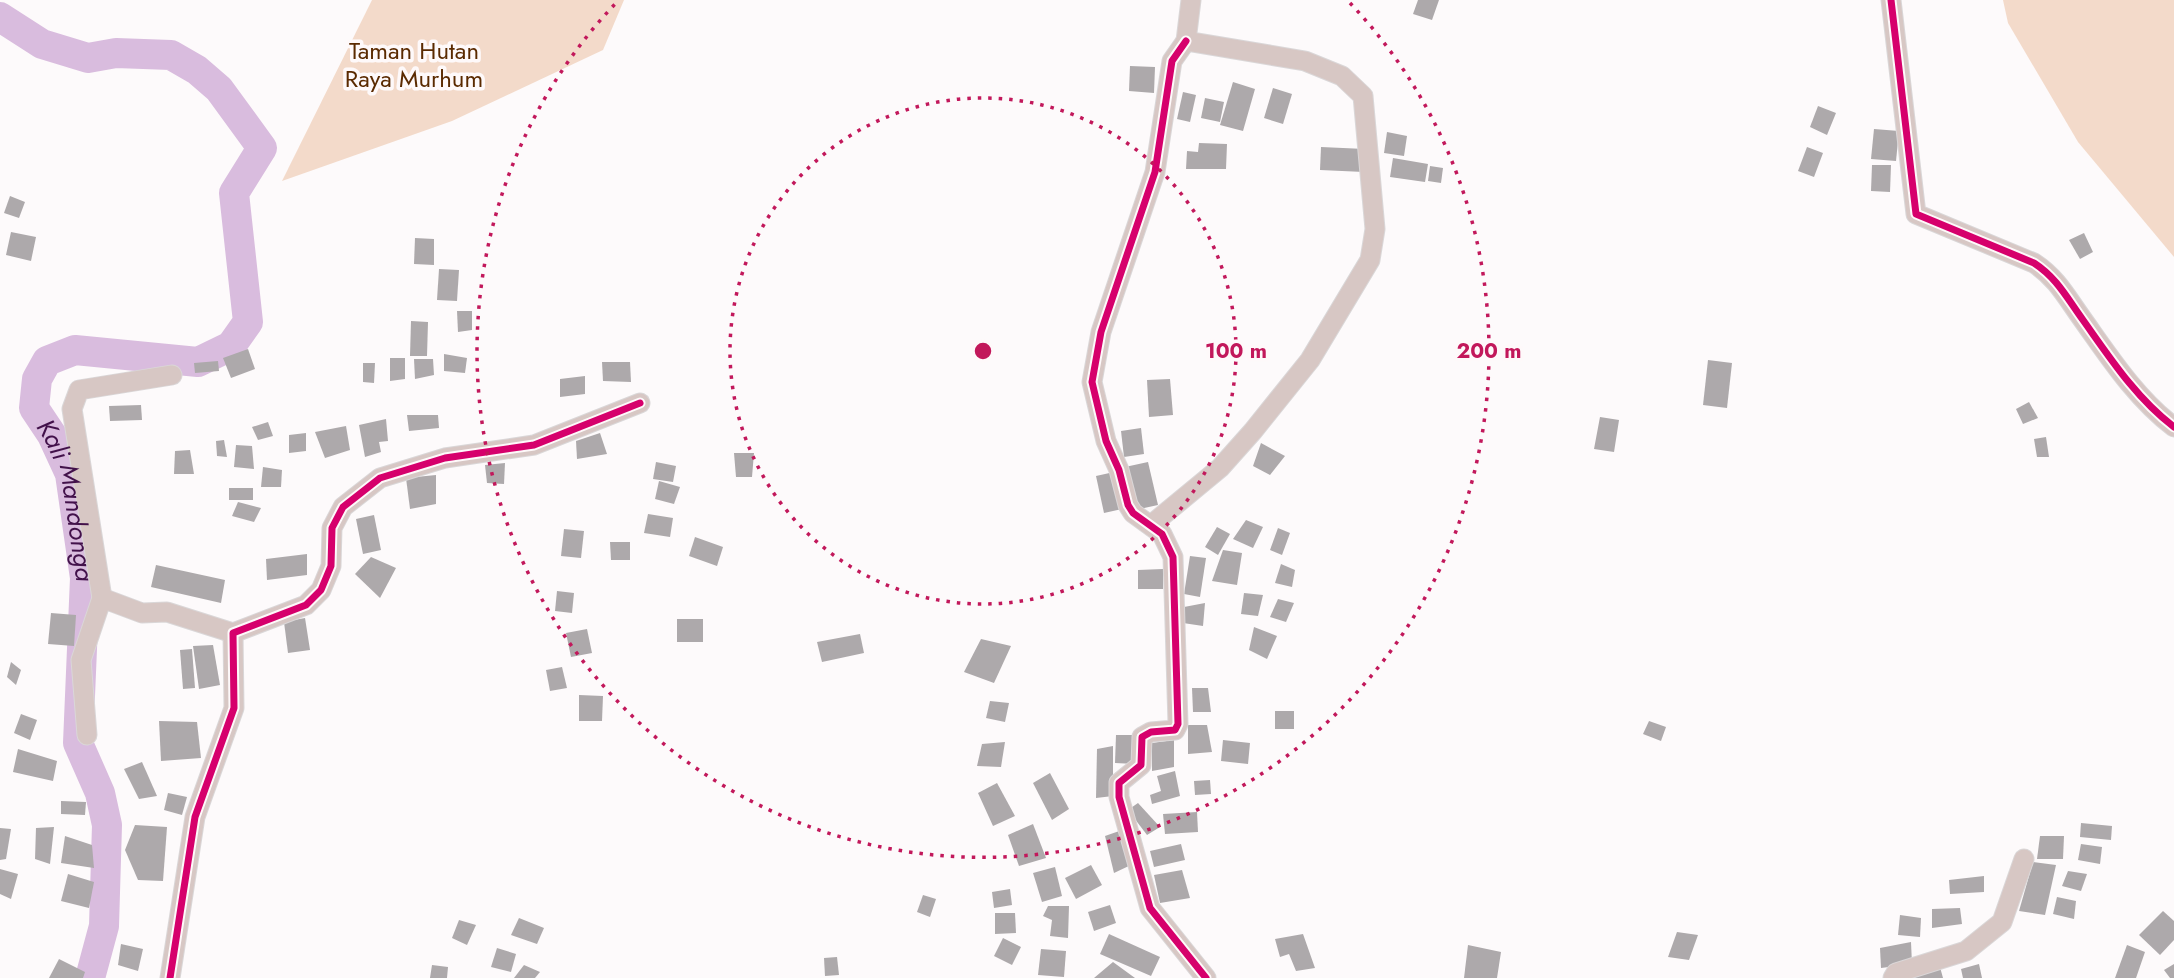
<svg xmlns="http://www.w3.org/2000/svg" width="2174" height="978" viewBox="0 0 2174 978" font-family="Jost,sans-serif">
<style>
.green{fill:#f3daca}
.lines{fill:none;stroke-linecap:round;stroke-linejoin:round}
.river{stroke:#d9bcde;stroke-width:30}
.building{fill:#ada9ab}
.minor-casing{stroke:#dad7d8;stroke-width:21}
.minor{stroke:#d7c7c4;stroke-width:19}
.cycleway-casing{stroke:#fef9fa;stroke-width:11}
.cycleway{stroke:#d6006c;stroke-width:7}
.ring{fill:none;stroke:#c2185b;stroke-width:3.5;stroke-dasharray:3.5 7}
.labels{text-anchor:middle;stroke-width:7;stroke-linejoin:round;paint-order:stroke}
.park-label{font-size:24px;fill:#5a2a00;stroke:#fef9fa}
.water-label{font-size:26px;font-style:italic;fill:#42114a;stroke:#fef9fa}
.centre{fill:#c2185b;stroke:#fef9fa;stroke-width:3.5}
.ring-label{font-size:21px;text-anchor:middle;font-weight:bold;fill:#c2185b;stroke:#fef9fa;stroke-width:7;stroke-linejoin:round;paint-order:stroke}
</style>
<rect width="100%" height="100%" fill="#fdfafb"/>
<g class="green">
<path d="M372 0H624L603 50 452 121 282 181Z"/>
<path d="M2003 0H2174V257L2078 142 2008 23Z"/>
</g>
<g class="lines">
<path class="river" id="s1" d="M0 17 42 44 88 58 116 53 171 55 197 70 219 89 262 148 234 193 248 322 231 346 198 362 75 350 47 361 37 379 34 408 52 435 70 474 85 578 78 743 100 793 107 825 104 926 90 978"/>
</g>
<g class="building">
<path d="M1418 0H1439L1432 20 1413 14Z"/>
<path d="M1130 66 1155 67 1154 93 1129 91Z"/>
<path d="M1233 82 1255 89 1243 131 1220 125Z"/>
<path d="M1273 88 1292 94 1283 124 1264 118Z"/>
<path d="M1183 92 1196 95 1190 122 1177 119Z"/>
<path d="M1205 98 1224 102 1220 122 1201 118Z"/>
<path d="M1818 106 1836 113 1827 135 1810 127Z"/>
<path d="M1874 129 1899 131 1896 161 1871 159Z"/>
<path d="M1387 132 1407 136 1404 156 1384 153Z"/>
<path d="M1199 143 1227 144 1226 169H1186L1187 151 1198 152Z"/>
<path d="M1321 147 1365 149 1364 172 1320 170Z"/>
<path d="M1807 147 1823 153 1814 177 1798 171Z"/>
<path d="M1393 158 1428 164 1425 182 1390 177Z"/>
<path d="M1872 165H1891L1890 192 1871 191Z"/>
<path d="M1430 166 1443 168 1441 183 1428 181Z"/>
<path d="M10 196 25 202 19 218 4 213Z"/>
<path d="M11 232 36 237 31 261 6 255Z"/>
<path d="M2084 233 2093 252 2080 259 2069 240Z"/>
<path d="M415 238 434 239V265L414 264Z"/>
<path d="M439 269 459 270 457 301 437 300Z"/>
<path d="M457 311H472V330L458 332Z"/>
<path d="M411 321 428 322 427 356H410Z"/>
<path d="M248 349 255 369 231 378 223 358Z"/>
<path d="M444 354 467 358 465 373 444 371Z"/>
<path d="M390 358H405V379L390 381Z"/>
<path d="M414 359H433L434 375 415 379Z"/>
<path d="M1708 360 1732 363 1727 408 1703 405Z"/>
<path d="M218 361 219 371 195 373 194 363Z"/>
<path d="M602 362H630L631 382 603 381Z"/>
<path d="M363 363H375L374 383 363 382Z"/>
<path d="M585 376V394L560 397V379Z"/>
<path d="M1170 379 1173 415 1149 417 1147 380Z"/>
<path d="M2029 402 2038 418 2023 424 2016 409Z"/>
<path d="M141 405 142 420 110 421 109 406Z"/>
<path d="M407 415H438L439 428 409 431Z"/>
<path d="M1600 417 1619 420 1614 452 1594 449Z"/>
<path d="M386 419 388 441 379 442 381 452 365 457 359 425Z"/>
<path d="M268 422 273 436 258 440 252 427Z"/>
<path d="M346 426 350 450 325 458 315 432Z"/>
<path d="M1141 428 1144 454 1124 457 1121 431Z"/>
<path d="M306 433V451L289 453V435Z"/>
<path d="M600 433 607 454 577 459 576 441Z"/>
<path d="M2046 437 2049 457H2037L2034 439Z"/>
<path d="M224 440 227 457 217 456 216 441Z"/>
<path d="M1261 443 1285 456 1270 475 1253 466Z"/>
<path d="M236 445 252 446 254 469 234 467Z"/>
<path d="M190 450 194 474H174L175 451Z"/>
<path d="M734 453H754L752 477H736Z"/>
<path d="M656 462 676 466 673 482 653 479Z"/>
<path d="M1148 462 1158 505 1135 510 1125 467Z"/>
<path d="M505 463 504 484 487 483 485 465Z"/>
<path d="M263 467 282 470 281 487H261Z"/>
<path d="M1114 472 1122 509 1104 513 1096 476Z"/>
<path d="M436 475V504L410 509 406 478Z"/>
<path d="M659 481 680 487 674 504 655 499Z"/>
<rect x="229" y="488" width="24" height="12"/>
<path d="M238 502 261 508 254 522 232 516Z"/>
<path d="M648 514 673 518 670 537 644 533Z"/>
<path d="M374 515 381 550 363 554 356 519Z"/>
<path d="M1246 520 1263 527 1253 548 1233 539Z"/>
<path d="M1217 527 1230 534 1218 555 1205 547Z"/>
<path d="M1278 528 1290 533 1282 555 1270 550Z"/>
<path d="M564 529 584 531 581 558 561 556Z"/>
<path d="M695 537 723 547 717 566 689 556Z"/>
<path d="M610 542H630V560H611Z"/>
<path d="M1223 550 1242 553 1237 585 1212 581Z"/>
<path d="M307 554V575L267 580 266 559Z"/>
<path d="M1190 556 1206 558 1200 597 1184 594Z"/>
<path d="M371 557 396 568 380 598 355 574Z"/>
<path d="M1281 564 1295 570 1292 587 1275 583Z"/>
<path d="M156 565 225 580 221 603 151 587Z"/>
<path d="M1163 569V589H1138V570Z"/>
<path d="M557 591 574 593 572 613 555 611Z"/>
<path d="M1244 593 1263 595 1258 616 1241 614Z"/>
<path d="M1278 599 1294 603 1286 622 1270 617Z"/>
<path d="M1205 603 1203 626 1183 623 1184 607Z"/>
<path d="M51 613 76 615 74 646 48 644Z"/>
<path d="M305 618 310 650 288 653 284 622Z"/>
<rect x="677" y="619" width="26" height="23"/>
<path d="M1254 627 1277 636 1267 659 1249 650Z"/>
<path d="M587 629 592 653 571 657 566 633Z"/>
<path d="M860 634 864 653 822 662 817 642Z"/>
<path d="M981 639 1011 646 994 683 964 672Z"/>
<path d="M213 645 220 685 199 689 193 646Z"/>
<path d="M192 649 195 688 183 689 180 650Z"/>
<path d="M11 662 21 670 16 685 7 677Z"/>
<path d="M562 667 567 688 550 691 546 670Z"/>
<path d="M1192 688H1208L1211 712H1193Z"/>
<path d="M579 695 603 696 602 721H579Z"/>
<path d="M990 701 1009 703 1005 722 986 718Z"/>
<rect x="1275" y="711" width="19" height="18"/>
<path d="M21 714 37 720 30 740 14 733Z"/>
<path d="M159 721 197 722 201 758 161 761Z"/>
<path d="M1649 721 1666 727 1661 741 1643 734Z"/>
<path d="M1188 725H1207L1212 752 1188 754Z"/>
<path d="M1116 735H1135V764L1115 763Z"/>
<path d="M1174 740V767L1152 771V743Z"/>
<path d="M1223 740 1250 743 1248 764 1221 761Z"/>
<path d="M1005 742 1001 767 977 766 982 744Z"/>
<path d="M1113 746V796L1096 798 1097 749Z"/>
<path d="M18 749 57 761 53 781 13 772Z"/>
<path d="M142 762 157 796 139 799 124 769Z"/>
<path d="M1175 771 1180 796 1152 804 1150 795 1161 791 1157 776Z"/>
<path d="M1050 773 1069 809 1052 820 1033 783Z"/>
<path d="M1210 780 1211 794 1195 795 1194 781Z"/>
<path d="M997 783 1015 816 993 826 978 793Z"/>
<path d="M168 793 187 797 182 815 164 810Z"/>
<path d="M61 801 86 802 85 815 61 814Z"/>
<path d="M1138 803 1160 827 1147 835 1128 810Z"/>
<path d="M1197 812 1198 832 1165 834 1163 814Z"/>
<path d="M2081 823 2112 826 2111 840 2080 837Z"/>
<path d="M1033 824 1046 858 1019 866 1008 835Z"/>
<path d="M135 825 167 827 163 881 138 880 125 850Z"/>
<path d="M54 827 50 864 35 859 36 828Z"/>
<path d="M0 828 11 829 6 859 0 860Z"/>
<path d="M1125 829 1133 864 1114 873 1105 836Z"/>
<path d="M65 836 92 845 94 868 61 863Z"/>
<path d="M2040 836H2064L2063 859H2037Z"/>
<path d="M1181 844 1185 860 1154 867 1150 851Z"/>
<path d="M2081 844 2102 847 2100 864 2078 860Z"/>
<path d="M2033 862 2056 865 2045 915 2019 911Z"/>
<path d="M1091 865 1102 885 1076 899 1065 878Z"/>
<path d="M1055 867 1062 896 1042 902 1033 873Z"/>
<path d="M0 869 18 874 11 899 0 894Z"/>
<path d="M1182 870 1190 898 1160 903 1154 875Z"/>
<path d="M2068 871 2087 874 2081 891 2062 886Z"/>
<path d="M68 874 94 882 89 908 61 901Z"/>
<path d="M1984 876V892L1950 894 1949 880Z"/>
<path d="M1010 889 1012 905 994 908 992 892Z"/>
<path d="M923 895 936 899 930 917 917 912Z"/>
<path d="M2057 897 2076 901 2074 919 2053 914Z"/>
<path d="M1110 905 1116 923 1094 931 1088 912Z"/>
<path d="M1048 906H1069L1068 938 1050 936 1052 920 1043 916Z"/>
<path d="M1960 908 1962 924 1932 928V909Z"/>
<path d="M2163 911 2174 921V940L2160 955 2139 935Z"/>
<path d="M995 913H1015L1016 933 995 934Z"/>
<path d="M1900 915 1921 918 1920 937 1898 935Z"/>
<path d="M519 918 544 928 537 944 511 935Z"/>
<path d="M459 920 476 925 467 945 452 938Z"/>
<path d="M1677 932 1698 935 1689 960 1668 957Z"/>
<path d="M1109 934 1160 957 1151 976 1100 954Z"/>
<path d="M1303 934 1315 968 1296 971 1289 954 1280 957 1275 939Z"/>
<path d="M1003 938 1021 947 1012 965 994 956Z"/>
<path d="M1911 942 1912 964 1881 968 1880 948Z"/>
<path d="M121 944 143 949 138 971 118 965Z"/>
<path d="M1468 945 1501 952 1497 978H1464Z"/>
<path d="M2127 945 2145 952 2136 978H2115Z"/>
<path d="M497 948 516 954 511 972 491 967Z"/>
<path d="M1041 949 1066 951 1064 977 1038 975Z"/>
<path d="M837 957 839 975 825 976 824 958Z"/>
<path d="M59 959 85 972 83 978H49Z"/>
<path d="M1113 962 1135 978H1094Z"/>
<path d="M1979 964 1982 978H1963L1961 969Z"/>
<path d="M2174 964V978H2170L2164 970Z"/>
<path d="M432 965 448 967 447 978H430Z"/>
<path d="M524 965 540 972 535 978H514Z"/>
<path d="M1940 967 1943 978H1908Z"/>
</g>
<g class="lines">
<defs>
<g id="minor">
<path d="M1891 0 1916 214 2034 263C2057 278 2067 298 2083 320 2110 358 2136 398 2174 427"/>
<path d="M1186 41 1172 61 1155 172 1101 332 1092 382 1106 441 1119 470 1128 505 1133 513 1162 534 1173 557 1178 724 1175 730 1151 732 1142 737 1141 765 1119 783V797L1150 908 1206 978"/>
<path d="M1151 525 1220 468 1253 431 1310 360 1370 260 1375 229 1363 96 1342 76 1305 61 1186 41 1191 0"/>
<path d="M102 598 72 409 79 390 172 375"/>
<path d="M87 735 81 660 102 598 142 613 167 612 233 633 306 605 321 590 331 566 332 528 343 507 380 478 445 458 534 445 640 403"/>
<path d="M170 978 195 817 234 708 233 633"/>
<path d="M1893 978 1896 973 1966 951 2002 922 2024 859"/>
</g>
</defs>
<use href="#minor" class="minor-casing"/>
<use href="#minor" class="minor"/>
<defs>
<g id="cycleway">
<path d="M1891 0 1916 214 2034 263C2057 278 2067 298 2083 320 2110 358 2136 398 2174 427"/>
<path d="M1186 41 1172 61 1155 172 1101 332 1092 382 1106 441 1119 470 1128 505 1133 513 1162 534 1173 557 1178 724 1175 730 1151 732 1142 737 1141 765 1119 783V797L1150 908 1206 978"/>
<path d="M170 978 195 817 234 708 233 633 306 605 321 590 331 566 332 528 343 507 380 478 445 458 534 445 640 403"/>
</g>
</defs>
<use href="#cycleway" class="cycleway-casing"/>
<use href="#cycleway" class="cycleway"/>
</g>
<g class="ring">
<circle cx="983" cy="351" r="253"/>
<path d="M1350 3A506 506 0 1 1 616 3"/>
</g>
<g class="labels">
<g class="park-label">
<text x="414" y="59">Taman Hutan<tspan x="414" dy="28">Raya Murhum</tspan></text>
</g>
<g class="water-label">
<text dy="9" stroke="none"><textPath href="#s1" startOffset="866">Kali Mandonga</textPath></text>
</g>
</g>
<circle cx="983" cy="351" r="10" class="centre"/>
<g class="ring-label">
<text x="1236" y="358">100 m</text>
<text x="1489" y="358">200 m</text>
</g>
</svg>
